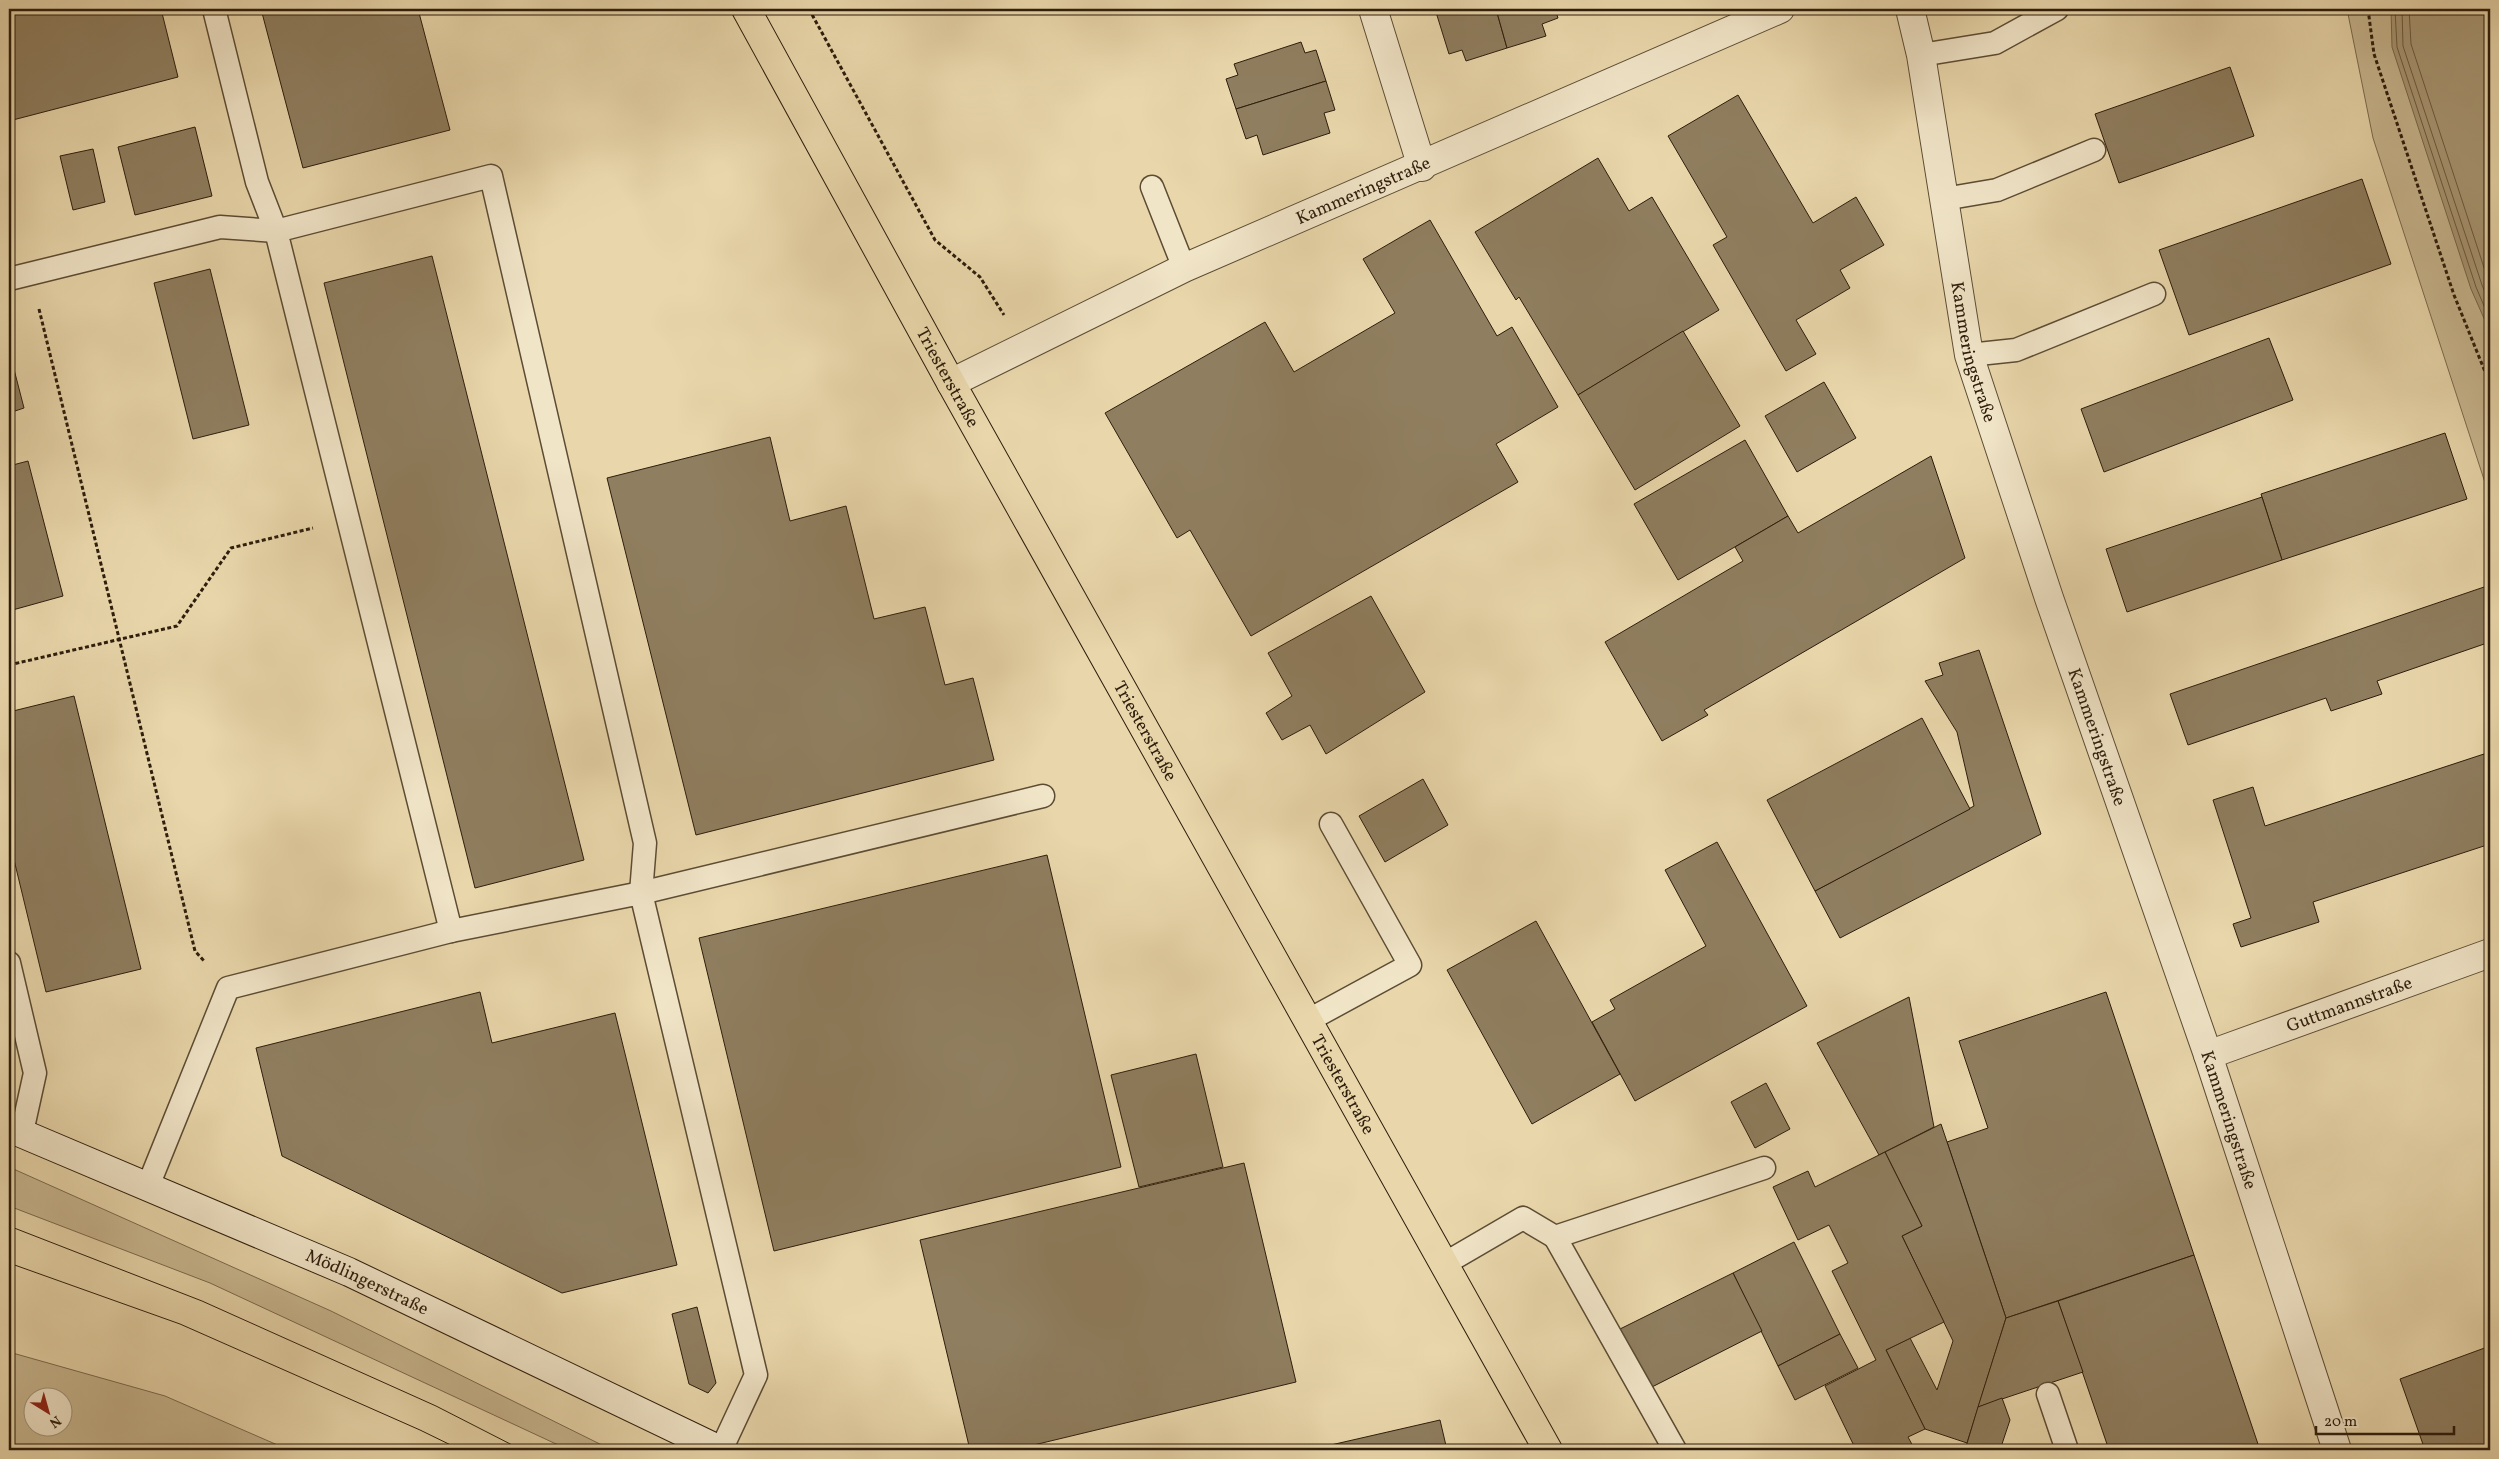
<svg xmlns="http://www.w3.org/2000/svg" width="2499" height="1459" viewBox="0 0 2499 1459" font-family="Vollkorn,serif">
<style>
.green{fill:#c9b790;stroke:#7b6a4e;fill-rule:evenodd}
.water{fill:#a99875;stroke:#77674b}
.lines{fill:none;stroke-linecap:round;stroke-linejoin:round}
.shore{stroke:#6b5a40;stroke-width:1}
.building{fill:#8f7e5f;stroke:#2d1d0c}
.lane-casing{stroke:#5c4c34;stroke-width:25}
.street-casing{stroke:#5c4c34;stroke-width:30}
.secondary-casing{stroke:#2d1d0c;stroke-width:30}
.primary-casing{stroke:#2d1d0c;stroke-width:30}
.path{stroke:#2d1d0c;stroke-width:3;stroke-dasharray:4 2.5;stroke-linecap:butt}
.lane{stroke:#f1e5c8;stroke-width:22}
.street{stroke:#f1e5c8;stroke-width:28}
.secondary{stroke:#f1e5c8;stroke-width:28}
.primary{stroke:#e9d7ab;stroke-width:28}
.tram{stroke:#2d1d0c;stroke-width:1}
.labels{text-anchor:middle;stroke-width:4;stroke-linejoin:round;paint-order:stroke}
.street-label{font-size:18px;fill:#2d1d0c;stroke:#f1e5c8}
</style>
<rect width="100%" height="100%" fill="#e9d7ab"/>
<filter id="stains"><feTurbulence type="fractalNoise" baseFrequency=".004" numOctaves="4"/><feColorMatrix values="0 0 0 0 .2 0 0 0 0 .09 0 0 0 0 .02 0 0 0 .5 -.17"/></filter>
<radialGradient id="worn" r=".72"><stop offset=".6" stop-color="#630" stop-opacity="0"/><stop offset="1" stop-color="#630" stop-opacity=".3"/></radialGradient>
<g class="green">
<path d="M2347 9H2490V498L2373 138Z"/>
<path d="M9 1167 331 1311 612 1450H569L210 1283 9 1206Z"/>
<path d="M9 1352 165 1396 289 1450H9ZM32 1396H62V1426H32Z"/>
</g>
<path class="water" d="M2391 9H2490V332L2471 289 2392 47Z"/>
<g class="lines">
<g class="shore">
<path d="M2395 9 2397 47 2476 287 2490 320"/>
<path d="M2402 9 2403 46 2482 285 2490 304"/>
<path d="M2409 9 2411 44 2490 286"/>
</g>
</g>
<g class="building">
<path d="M9 9H161L178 77 9 121Z"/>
<path d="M261 9H418L450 130 303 168Z"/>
<path d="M1435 9H1496L1507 48 1466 61 1462 50 1449 54Z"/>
<path d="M1496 9H1555L1558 18 1542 24 1546 36 1507 48Z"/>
<path d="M1301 42 1305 53 1316 50 1326 81 1236 109 1226 79 1238 75 1234 64Z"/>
<path d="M2230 67 2254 136 2119 183 2095 114Z"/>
<path d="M1326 81 1335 110 1324 113 1330 133 1263 155 1257 135 1246 139 1236 109Z"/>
<path d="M1738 95 1813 223 1856 197 1884 245 1840 270 1850 288 1796 320 1816 354 1786 371 1713 245 1727 237 1668 136Z"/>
<path d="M195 127 212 196 135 215 118 147Z"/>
<path d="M93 149 105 202 73 210 60 156Z"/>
<path d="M1598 158 1629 211 1652 197 1719 310 1578 395 1519 297 1516 300 1475 232Z"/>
<path d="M2362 179 2391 264 2189 335 2159 250Z"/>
<path d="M1430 220 1497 336 1512 327 1558 407 1496 444 1518 482 1251 636 1190 530 1177 538 1105 413 1265 322 1294 372 1395 313 1363 259Z"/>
<path d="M432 256 584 860 475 888 324 283Z"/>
<path d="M210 269 249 425 193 439 154 283Z"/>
<path d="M1683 331 1740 426 1635 490 1578 395Z"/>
<path d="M2269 338 2293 400 2104 472 2081 409Z"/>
<path d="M9 350 24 408 9 413Z"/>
<path d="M1824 382 1856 438 1797 472 1765 416Z"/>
<path d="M2445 433 2467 499 2282 560 2261 494Z"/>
<path d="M770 437 790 521 846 506 874 619 925 607 945 685 973 678 994 760 696 835 607 478Z"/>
<path d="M1745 440 1788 516 1678 580 1634 504Z"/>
<path d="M1931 456 1965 558 1704 710 1708 715 1662 741 1605 642 1743 561 1735 547 1788 516 1798 533Z"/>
<path d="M28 461 63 596 9 611V466Z"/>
<path d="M2262 497 2282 560 2127 612 2106 549Z"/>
<path d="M2490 585V642L2377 681 2382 694 2331 711 2326 698 2188 745 2170 694Z"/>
<path d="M1371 596 1425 692 1326 754 1310 725 1282 740 1266 713 1292 696 1268 653Z"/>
<path d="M1979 650 2041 834 1840 938 1815 891 1974 806 1957 732 1925 681 1943 675 1939 663Z"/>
<path d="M74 696 141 969 46 992 9 839V712Z"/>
<path d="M1922 718 1970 809 1815 891 1767 800Z"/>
<path d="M2484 754 2490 775V844L2313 902 2319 922 2241 947 2233 924 2251 918 2213 800 2253 787 2265 826Z"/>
<path d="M1423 779 1448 825 1385 862 1359 816Z"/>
<path d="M1717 842 1807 1006 1635 1101 1592 1022 1615 1009 1610 1000 1706 946 1665 870Z"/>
<path d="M1047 855 1121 1167 774 1251 699 938Z"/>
<path d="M1536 921 1620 1074 1532 1124 1447 970Z"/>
<path d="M480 992 492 1043 615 1013 677 1265 562 1293 282 1156 256 1048Z"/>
<path d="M2106 992 2194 1255 2006 1318 1947 1142 1988 1128 1959 1041Z"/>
<path d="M1909 997 1934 1127 1879 1155 1817 1043Z"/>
<path d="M1196 1054 1223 1167 1139 1187 1111 1075Z"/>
<path d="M1766 1083 1790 1129 1755 1148 1731 1102Z"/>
<path d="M1941 1124 2006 1318 1967 1443 1925 1429 1886 1350 1910 1338 1937 1390 1953 1341 1902 1236 1922 1226 1885 1152Z"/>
<path d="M1885 1152 1922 1226 1902 1236 1944 1322 1886 1350 1925 1429 1908 1437 1915 1450H1856L1825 1386 1876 1360 1832 1271 1848 1263 1829 1225 1798 1240 1773 1187 1808 1171 1815 1187Z"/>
<path d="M1244 1163 1296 1382 1013 1450H970L920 1240Z"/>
<path d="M1794 1242 1840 1334 1778 1366 1733 1273Z"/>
<path d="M2194 1255 2260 1450H2109L2058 1301Z"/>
<path d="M1733 1273 1762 1331 1650 1388 1620 1329Z"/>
<path d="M2058 1301 2083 1372 1978 1407 2006 1318Z"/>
<path d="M697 1307 716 1383 708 1393 689 1384 672 1314Z"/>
<path d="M1840 1334 1858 1368 1795 1400 1778 1366Z"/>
<path d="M2490 1346V1450H2425L2400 1379Z"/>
<path d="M2002 1398 2010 1420 2000 1450H1965L1978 1407Z"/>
<path d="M1440 1420 1447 1450H1309Z"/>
</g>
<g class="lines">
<defs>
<g id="lane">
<path d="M1921 55 1995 43 2057 9"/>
<path d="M1152 187 1184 268"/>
<path d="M1944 199 1997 190 2094 150"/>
<path d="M9 279 220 227 276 231 257 182 214 9"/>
<path d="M1969 355 2016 350 2154 294"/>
<path d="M451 931 276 231 491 176 645 843 641 893 1043 796"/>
<path d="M9 963 35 1073 22 1132"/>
<path d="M1307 1021 1410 965 1331 824"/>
<path d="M148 1186 228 988 451 931 641 893 756 1375 721 1450"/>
<path d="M1555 1237 1675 1450"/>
<path d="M1444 1264 1523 1218 1555 1237 1764 1168"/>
<path d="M2048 1394 2067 1450"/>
</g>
<g id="street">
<path d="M1373 9 1422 167"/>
<path id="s1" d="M1910 9 1921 55 1969 355 2049 598 2208 1055 2337 1450"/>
<path id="s2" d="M951 383 1184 268 1780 9"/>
<path id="s3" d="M2208 1055 2490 953"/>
</g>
<g id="secondary">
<path id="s4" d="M9 1128 349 1272 720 1450"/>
</g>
<g id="primary">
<path id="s5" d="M746 9 951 383 1548 1450"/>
</g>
</defs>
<use href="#lane" class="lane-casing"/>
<use href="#street" class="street-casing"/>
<use href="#secondary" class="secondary-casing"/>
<use href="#primary" class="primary-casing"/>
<g class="path">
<path d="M809 9 935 240 980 277 1004 315"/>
<path d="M2368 9 2374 54 2454 295 2490 384"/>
<path d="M39 309 195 951 205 962"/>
<path d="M9 665 177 626 231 548 313 528"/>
</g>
<use href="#lane" class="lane"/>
<use href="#street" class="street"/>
<use href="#secondary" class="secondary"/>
<use href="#primary" class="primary"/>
<g class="tram">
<path d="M9 1226 202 1301 436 1406 522 1450"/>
<path d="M9 1263 180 1324 420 1430 461 1450"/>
</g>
</g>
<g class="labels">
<g class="street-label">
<text dy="6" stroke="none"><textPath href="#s2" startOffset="455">Kammeringstraße</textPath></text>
<text dy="6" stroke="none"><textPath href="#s1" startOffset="349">Kammeringstraße</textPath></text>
<text dy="6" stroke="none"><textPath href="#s5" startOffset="420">Triesterstraße</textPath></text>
<text dy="6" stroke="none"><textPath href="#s5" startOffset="825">Triesterstraße</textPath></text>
<text dy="6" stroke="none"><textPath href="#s1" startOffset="754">Kammeringstraße</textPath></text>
<text dy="6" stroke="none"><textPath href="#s3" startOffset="150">Guttmannstraße</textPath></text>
<text dy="6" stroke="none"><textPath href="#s5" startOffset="1230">Triesterstraße</textPath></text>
<text dy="6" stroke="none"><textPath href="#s1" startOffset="1159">Kammeringstraße</textPath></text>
<text dy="6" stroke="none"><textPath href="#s4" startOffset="390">Mödlingerstraße</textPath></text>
</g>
</g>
<rect width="2499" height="1459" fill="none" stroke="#e9d7ab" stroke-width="30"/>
<rect x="10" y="10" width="2479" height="1439" fill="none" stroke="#2d1d0c" stroke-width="2.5"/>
<rect x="15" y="15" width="2469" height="1429" fill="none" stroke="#2d1d0c"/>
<g transform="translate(48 1412) rotate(143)"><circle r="24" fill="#f1e5c8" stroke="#a3957d"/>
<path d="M0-4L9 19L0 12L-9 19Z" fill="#8f2418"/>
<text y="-8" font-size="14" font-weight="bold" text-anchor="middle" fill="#2d1d0c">N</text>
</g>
<path d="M2316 1426v8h138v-8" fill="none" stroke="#2d1d0c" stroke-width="2.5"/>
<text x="2324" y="1426" font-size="15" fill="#2d1d0c" stroke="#f1e5c8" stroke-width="4" paint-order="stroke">20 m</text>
<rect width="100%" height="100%" filter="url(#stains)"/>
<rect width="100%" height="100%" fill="url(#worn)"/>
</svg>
